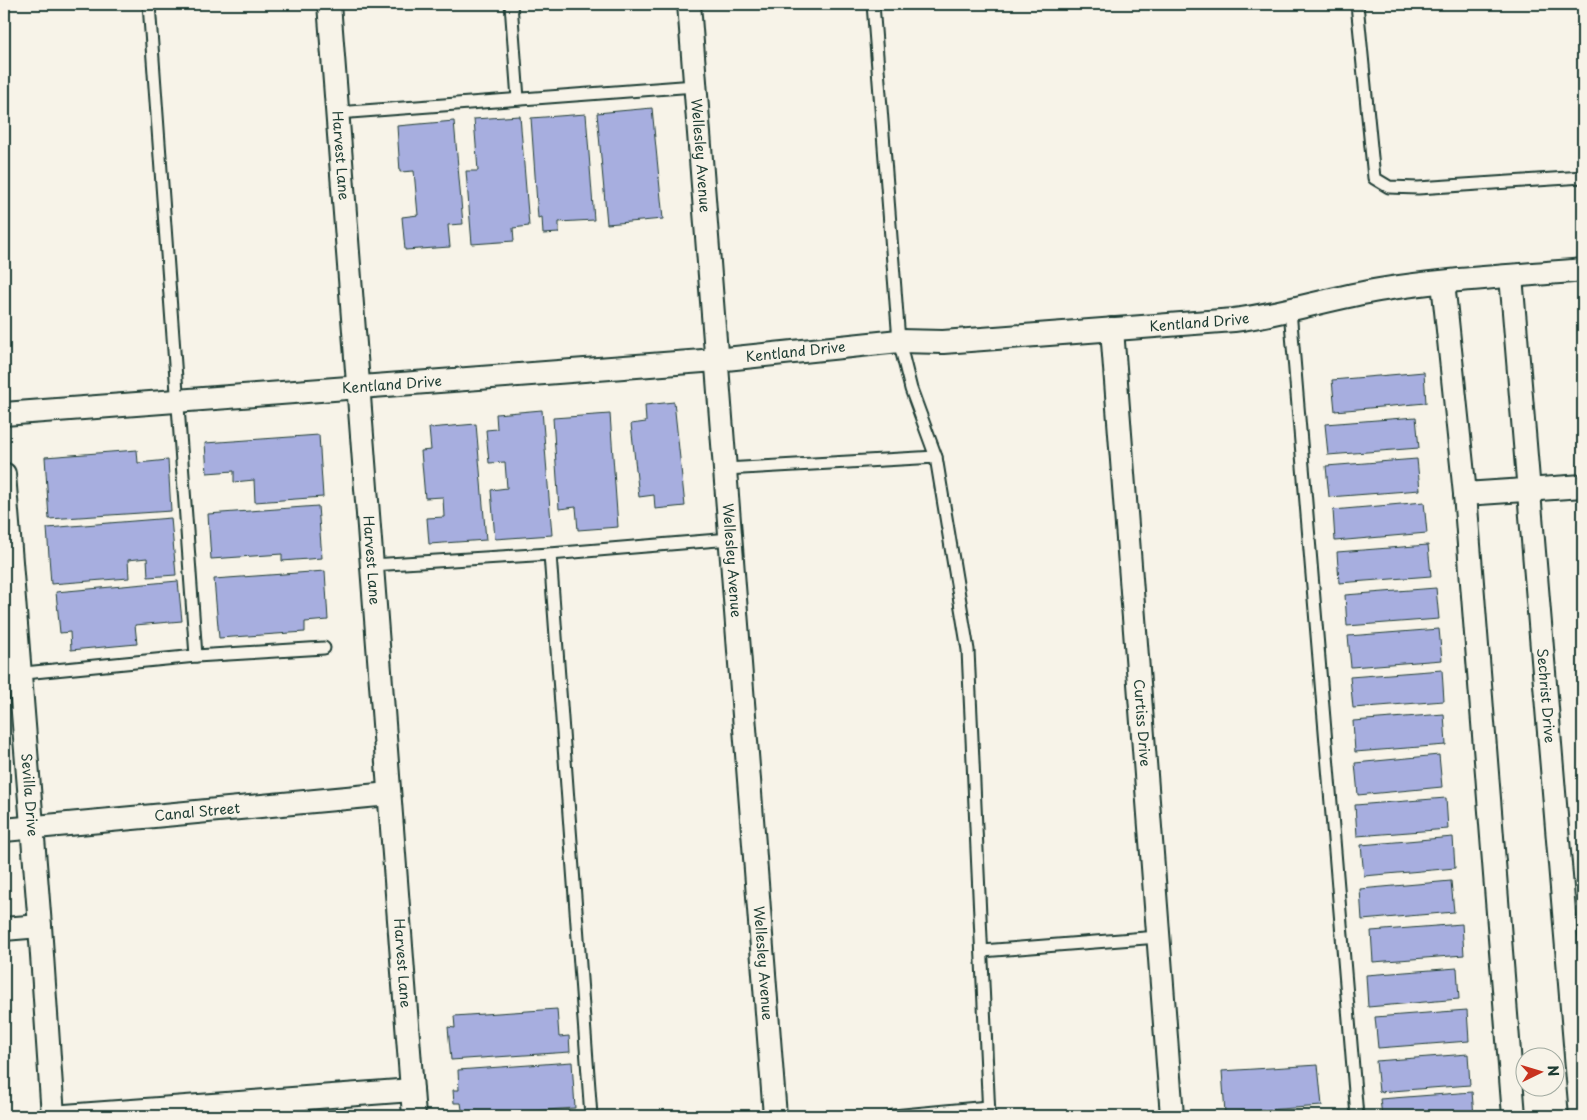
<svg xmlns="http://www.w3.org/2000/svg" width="1587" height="1120" viewBox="0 0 1587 1120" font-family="'Playpen Sans',sans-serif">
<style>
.building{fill:#a7aedf;stroke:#1f3d34}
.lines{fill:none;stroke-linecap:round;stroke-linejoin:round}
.service-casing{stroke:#1f3d34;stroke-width:15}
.minor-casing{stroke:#1f3d34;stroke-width:26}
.service{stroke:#f7f3e8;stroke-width:11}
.minor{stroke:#f7f3e8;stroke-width:22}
.labels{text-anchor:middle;stroke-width:5;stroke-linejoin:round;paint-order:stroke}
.street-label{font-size:14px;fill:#1f3d34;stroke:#f7f3e8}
</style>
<rect width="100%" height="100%" fill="#f7f3e8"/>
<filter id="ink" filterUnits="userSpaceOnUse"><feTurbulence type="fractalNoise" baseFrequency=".02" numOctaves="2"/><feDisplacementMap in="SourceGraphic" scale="10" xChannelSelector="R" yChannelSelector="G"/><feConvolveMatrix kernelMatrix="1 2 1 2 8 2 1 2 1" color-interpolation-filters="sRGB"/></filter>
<g filter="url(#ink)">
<g class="building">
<path d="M652 108 663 219 607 224 597 113Z"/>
<path d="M586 114 594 220 559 222V233L543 234 542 217 538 218 531 118Z"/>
<path d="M520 116 529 226 513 228 514 241 472 244 466 171H478L474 119Z"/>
<path d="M454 121 463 224 448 225 450 247 405 250 402 217 418 215 414 171 400 172 397 126Z"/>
<path d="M1424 372 1426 403 1335 411 1332 380Z"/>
<path d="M674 402 685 506 655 509 654 495 639 497 631 424 646 422 645 405Z"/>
<path d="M542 410 552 535 495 539 491 490 507 488 505 462 489 463 486 430 497 429 496 414Z"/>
<path d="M610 414 618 527 578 530 576 507 559 509 553 418Z"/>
<path d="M1416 417 1419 448 1328 455 1325 424Z"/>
<path d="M476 424 486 540 429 544 427 518 444 517 443 497 425 498 421 451 431 450 429 428Z"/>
<path d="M319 435 323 497 255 502 254 480 234 482V471L207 473 205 443Z"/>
<path d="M137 450 138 463 168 460 171 511 49 519 45 457Z"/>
<path d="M1417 459 1420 490 1329 497 1326 466Z"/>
<path d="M1424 502 1427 533 1335 541 1333 510Z"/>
<path d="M318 506 322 558 282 561V554L211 559 208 514Z"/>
<path d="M171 518 176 575 148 577 147 558 128 560 129 578 51 584 47 528Z"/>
<path d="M1428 545 1431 576 1339 583 1337 552Z"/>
<path d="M325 571 328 620 305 622V632L219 638 214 579Z"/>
<path d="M178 581 182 621 135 625 137 644 71 650 70 632 60 633 56 592Z"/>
<path d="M1436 588 1439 619 1347 626 1345 595Z"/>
<path d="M1439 629 1442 660 1351 667 1348 636Z"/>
<path d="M1442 670 1444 701 1353 708 1350 677Z"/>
<path d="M1444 714 1446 745 1355 752 1353 721Z"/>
<path d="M1439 755 1442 787 1358 795 1355 763Z"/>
<path d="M1446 798 1448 829 1357 836 1355 805Z"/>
<path d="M1453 837 1455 868 1364 876 1361 845Z"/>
<path d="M1451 881 1454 912 1362 920 1360 889Z"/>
<path d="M1462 924 1464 955 1373 962 1371 931Z"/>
<path d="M1457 968 1459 999 1368 1007 1366 975Z"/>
<path d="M557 1009 559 1037 569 1036 570 1052 451 1060 448 1027 455 1028 454 1016Z"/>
<path d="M1467 1010 1469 1041 1378 1048 1375 1017Z"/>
<path d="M1468 1054 1470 1085 1379 1092 1376 1061Z"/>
<path d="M572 1062 575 1108 463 1116 461 1103H454L453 1090H459L458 1070Z"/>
<path d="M1318 1065 1322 1106 1225 1113 1222 1071Z"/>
<path d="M1472 1092 1474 1116H1382L1380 1099Z"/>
</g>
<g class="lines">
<defs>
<g id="service">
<path d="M149 4 196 656"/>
<path d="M511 4 518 99"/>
<path d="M873 4 899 341 911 389 936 457 968 650 989 1116"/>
<path d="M1357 4 1374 178 1389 187 1418 188 1583 177"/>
<path d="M337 113 695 86"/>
<path d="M1290 310 1357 1116"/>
<path d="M725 469 936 457"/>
<path d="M550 554 591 1116"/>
<path d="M372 565 550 554 730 539"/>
<path d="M4 675 196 656 324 648"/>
<path d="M982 951 1158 937"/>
<path d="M893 1116 988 1107"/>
</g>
<g id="minor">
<path id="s1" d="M329 4 414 1116"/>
<path id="s2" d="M689 4 775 1116"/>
<path id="s3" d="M1511 276 1581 1116"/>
<path d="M1443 282 1465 494 1514 1116"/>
<path id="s4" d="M1112 329 1172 1116"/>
<path id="s5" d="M4 414 716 360 899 341 943 342 1234 320C1283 314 1330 298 1379 290 1446 279 1515 276 1583 270"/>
<path id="s6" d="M4 474 40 926 53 1116"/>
<path d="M1465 494 1583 486"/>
<path id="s7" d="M4 830 389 794"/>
<path d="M4 929 40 926"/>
<path d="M65 1116 412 1090"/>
</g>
</defs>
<use href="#service" class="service-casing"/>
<use href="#minor" class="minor-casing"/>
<use href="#service" class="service"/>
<use href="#minor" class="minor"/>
</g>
</g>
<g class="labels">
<g class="street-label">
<text dy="5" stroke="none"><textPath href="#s1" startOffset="152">Harvest Lane</textPath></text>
<text dy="5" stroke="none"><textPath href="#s2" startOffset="152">Wellesley Avenue</textPath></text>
<text dy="5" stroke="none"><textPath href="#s5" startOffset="1199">Kentland Drive</textPath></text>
<text dy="5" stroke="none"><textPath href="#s5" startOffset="794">Kentland Drive</textPath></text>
<text dy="5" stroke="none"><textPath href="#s5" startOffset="389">Kentland Drive</textPath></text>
<text dy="5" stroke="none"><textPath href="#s1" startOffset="558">Harvest Lane</textPath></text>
<text dy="5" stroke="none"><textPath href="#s2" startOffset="558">Wellesley Avenue</textPath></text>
<text dy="5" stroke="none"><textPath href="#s3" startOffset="421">Sechrist Drive</textPath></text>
<text dy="5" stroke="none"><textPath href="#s4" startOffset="395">Curtiss Drive</textPath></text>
<text dy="5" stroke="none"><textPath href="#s6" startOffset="322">Sevilla Drive</textPath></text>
<text dy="5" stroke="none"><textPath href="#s7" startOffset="194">Canal Street</textPath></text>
<text dy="5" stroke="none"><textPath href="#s1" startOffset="962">Harvest Lane</textPath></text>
<text dy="5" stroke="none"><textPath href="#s2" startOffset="962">Wellesley Avenue</textPath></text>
</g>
</g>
<rect width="1587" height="1120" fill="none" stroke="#f7f3e8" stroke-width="20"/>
<rect x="10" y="10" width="1567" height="1100" fill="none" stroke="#1f3d34" stroke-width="2" filter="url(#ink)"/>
<g transform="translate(1540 1072) rotate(85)"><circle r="24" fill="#f7f3e8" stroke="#a1aaa0"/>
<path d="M0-4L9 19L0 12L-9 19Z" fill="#c8321e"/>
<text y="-8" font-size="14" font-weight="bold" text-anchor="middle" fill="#1f3d34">N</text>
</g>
</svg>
